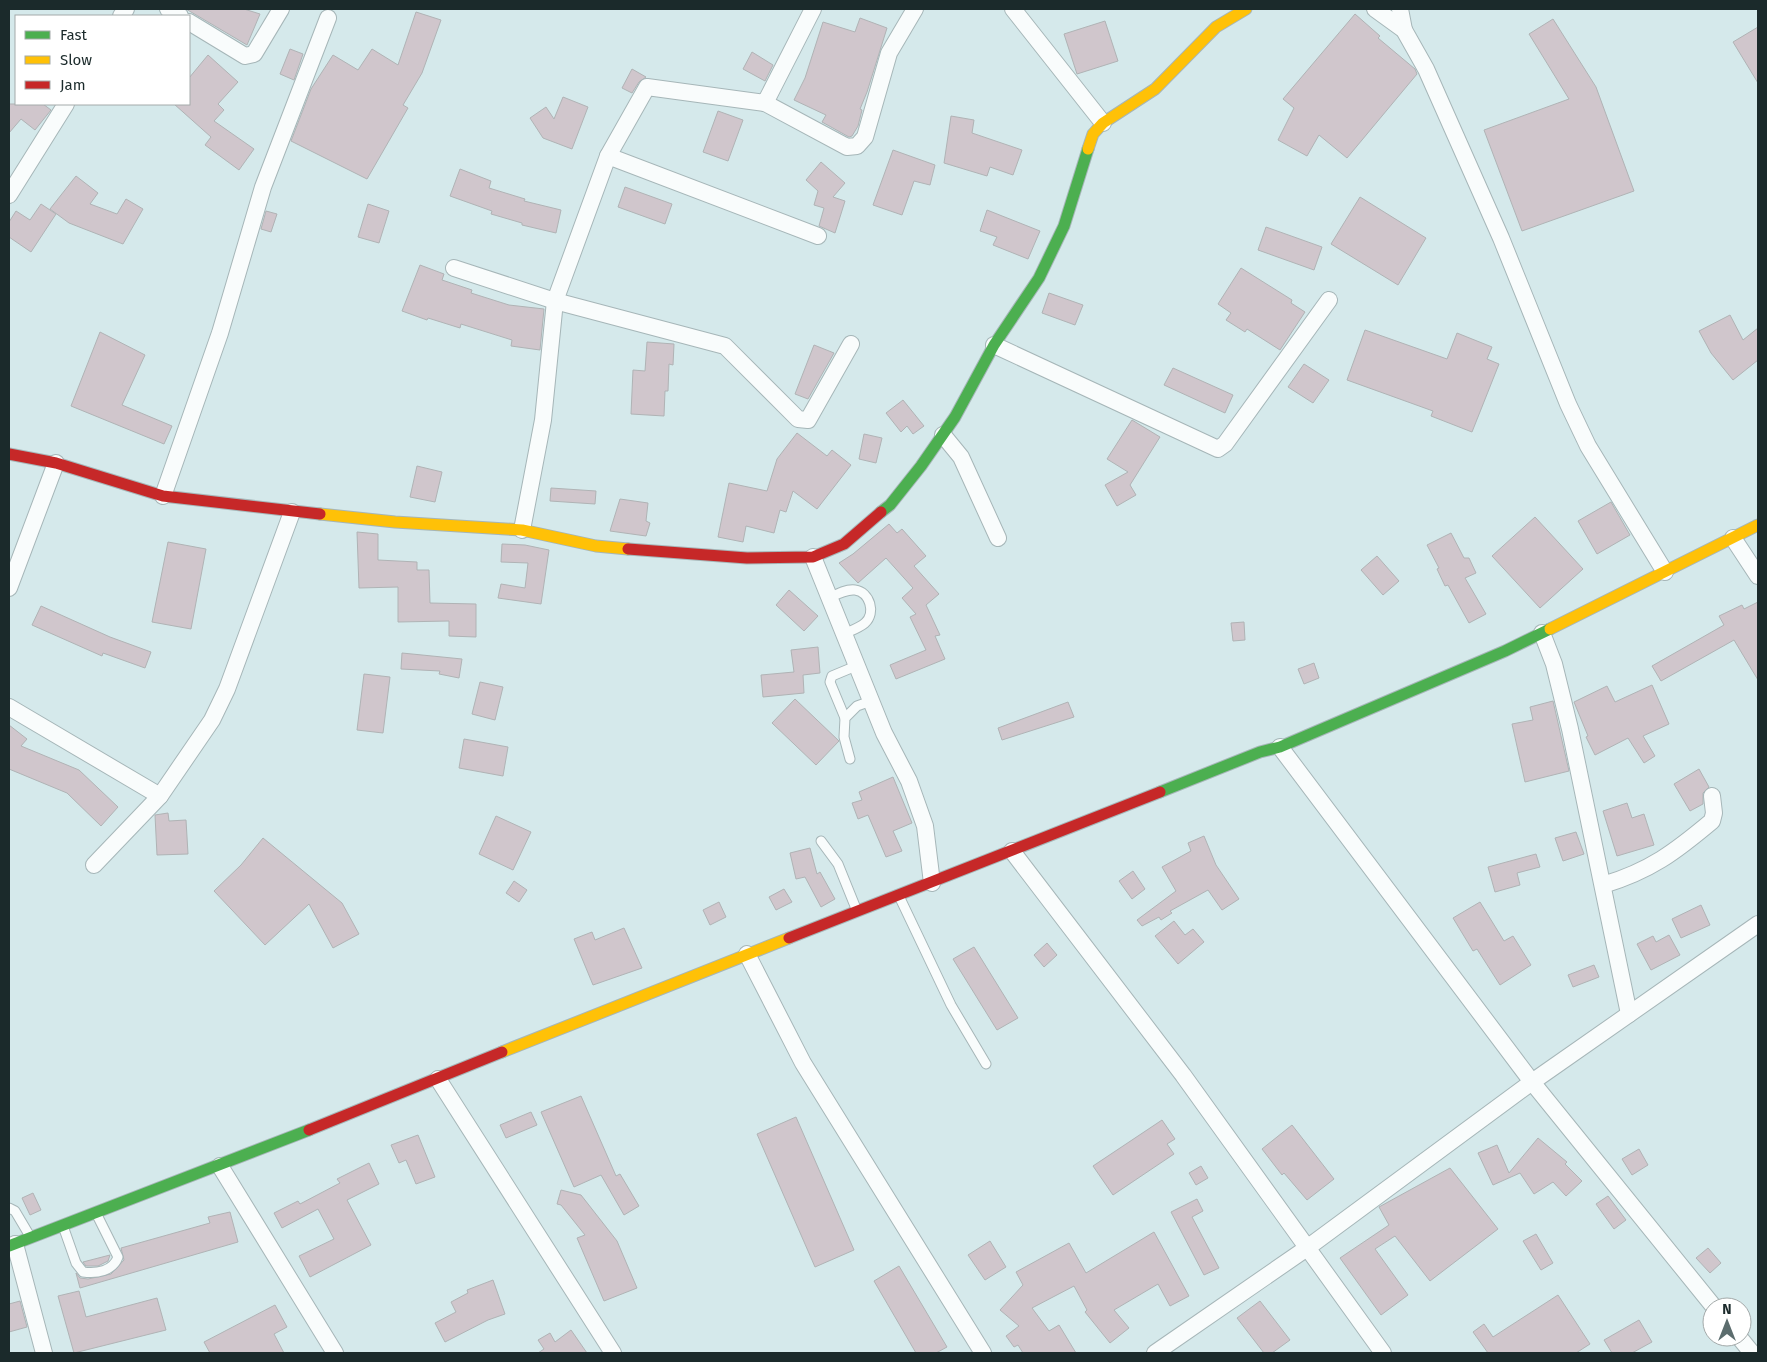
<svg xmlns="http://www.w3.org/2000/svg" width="1767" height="1362" viewBox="0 0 1767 1362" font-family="'Fira Sans',sans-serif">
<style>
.building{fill:#d0c6cc;stroke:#b0b3b5}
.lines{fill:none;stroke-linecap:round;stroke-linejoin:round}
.lane-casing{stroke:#a6b6b8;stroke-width:11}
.street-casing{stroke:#a6b6b8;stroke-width:18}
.fast-casing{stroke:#a6b6b8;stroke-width:13}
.slow-casing{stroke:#a6b6b8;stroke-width:13}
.jam-casing{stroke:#a6b6b8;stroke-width:13}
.lane{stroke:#f9fcfc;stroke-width:9}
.street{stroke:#f9fcfc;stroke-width:16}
.fast{stroke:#4caf50;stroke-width:11}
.slow{stroke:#ffc107;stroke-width:11}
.jam{stroke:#c62828;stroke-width:11}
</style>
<rect width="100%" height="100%" fill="#d5e9eb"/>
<g class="building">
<path d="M186 9H244L260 14 247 45Z"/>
<path d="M416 12 441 20 422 73 403 105 408 108 367 179 291 141 311 89 333 55 358 70 372 49 398 65Z"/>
<path d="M1355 14 1380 36 1378 38 1415 69 1417 74 1347 158 1319 135 1307 156 1278 140 1294 108 1283 99Z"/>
<path d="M860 18 887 28 867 92 860 109 862 110 858 126 852 136 849 137 822 122 826 115 794 100 805 78 823 22 855 32Z"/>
<path d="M1553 19 1596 87 1634 191 1522 231 1484 130 1569 99 1529 34Z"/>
<path d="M1105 21 1118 61 1077 74 1064 34Z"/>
<path d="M1758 27V83L1733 42Z"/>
<path d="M290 49 303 54 294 80 280 74Z"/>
<path d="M752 52 773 65 765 81 743 69Z"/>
<path d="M208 55 238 82 218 104 224 110 214 121 254 149 239 170 205 145 211 137 174 104H189V78Z"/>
<path d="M632 69 646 77 639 82 632 93 622 88Z"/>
<path d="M563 97 588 107 572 149 543 138 530 118 546 107 554 119Z"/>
<path d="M9 104H43L51 110 35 130 21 119 9 133Z"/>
<path d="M718 111 743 120 728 161 703 152Z"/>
<path d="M951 116 974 120 972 133 1022 150 1013 175 990 167 987 176 944 163Z"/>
<path d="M893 150 935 165 930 185 914 181 902 215 873 205Z"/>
<path d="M821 162 845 183 833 197 845 201 835 233 819 226 824 208 814 205 818 191 806 180Z"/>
<path d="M460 169 491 181 489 188 525 199 524 201 561 210 556 233 522 225V223L491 214 492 211 450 196Z"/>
<path d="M76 176 98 193 90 204 117 214 126 199 143 209 123 244 69 223 50 209Z"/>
<path d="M625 187 672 204 665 224 618 207Z"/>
<path d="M1360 197 1426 238 1398 285 1331 244Z"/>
<path d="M41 204 56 214 31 252 9 237V222L16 211 30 220Z"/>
<path d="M368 204 389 211 379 243 358 237Z"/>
<path d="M987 210 1040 231 1028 259 993 245 997 237 980 231Z"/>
<path d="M266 211 277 214 271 232 261 229Z"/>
<path d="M1266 227 1322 247 1314 270 1258 250Z"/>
<path d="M420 265 444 274 442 280 472 290 471 293 509 305 544 309 540 350 511 346 512 340 461 324 460 328 428 318 427 320 402 311Z"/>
<path d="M1241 268 1292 300 1291 303 1305 312 1280 350 1247 329 1245 332 1226 320 1231 313 1218 304Z"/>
<path d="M1049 293 1083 305 1075 325 1042 313Z"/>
<path d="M1730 315 1743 340 1758 328V360L1733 380 1711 353 1699 331Z"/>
<path d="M1365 330 1447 359 1457 333 1492 347 1487 359 1499 364 1472 432 1431 416 1433 411 1347 380Z"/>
<path d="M100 332 145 355 122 405 172 426 164 444 71 406Z"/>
<path d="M647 342 674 344 673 365 669 364 668 391H665L664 416 631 414 633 370 645 371Z"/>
<path d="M814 345 834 353 808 399 795 394Z"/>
<path d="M1304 364 1329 380 1313 403 1288 387Z"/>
<path d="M1173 368 1233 395 1225 413 1164 385Z"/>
<path d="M903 400 924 426 913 434 907 426 901 432 886 413Z"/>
<path d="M1132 420 1160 437 1130 485 1136 495 1117 506 1105 485 1128 472 1107 459Z"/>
<path d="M797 433 827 456 832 450 851 465 817 509 793 491 786 512 780 510 774 533 746 526 743 542 718 537 729 483 767 491 777 459Z"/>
<path d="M864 434 882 438 876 463 859 459Z"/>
<path d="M417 466 442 472 435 502 410 497Z"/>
<path d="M551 488 596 491 595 504 550 501Z"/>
<path d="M620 499 648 503 646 521 650 523 646 536 610 531Z"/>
<path d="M1611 502 1630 535 1597 554 1578 521Z"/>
<path d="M1535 517 1583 569 1540 608 1492 556Z"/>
<path d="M889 524 897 533 902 529 926 556 914 566 939 594 926 605 940 635 935 636 945 659 896 679 890 665 926 650 910 617 916 614 902 598 913 588 886 558 858 583 839 563 853 554Z"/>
<path d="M357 532 378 534V560L417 562V570H429L430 603 476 604V637L449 636V621L398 622V587L359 588Z"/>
<path d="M1451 533 1464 558H1469L1476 573 1465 578 1486 614 1469 623 1448 585 1445 586 1437 569 1439 568 1427 545Z"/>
<path d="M168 542 206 549 191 629 152 622Z"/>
<path d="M502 544 525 545 549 550 541 604 498 598 501 584 525 588 528 563 501 562Z"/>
<path d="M1377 556 1399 581 1383 595 1361 570Z"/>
<path d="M789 590 818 616 804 631 776 605Z"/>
<path d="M1758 602V680L1734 640 1661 681 1652 666 1724 625 1719 616 1742 605 1744 609Z"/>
<path d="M41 606 110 637 151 652 145 668 103 653 102 656 32 625Z"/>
<path d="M1244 622 1245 640 1233 641 1231 623Z"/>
<path d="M818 647 820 673 803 675 804 693 763 697 761 675 794 672 791 650Z"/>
<path d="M402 653 462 659 459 678 439 674 440 671 401 669Z"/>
<path d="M1314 663 1319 678 1304 684 1298 669Z"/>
<path d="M364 674 390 677 383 733 357 730Z"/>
<path d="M480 682 503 687 495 720 472 714Z"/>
<path d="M1652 685 1669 724 1643 736 1655 756 1644 763 1628 738 1595 755 1586 737 1588 736 1574 702 1607 686 1615 702Z"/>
<path d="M795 699 839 741 816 765 772 723Z"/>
<path d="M1553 701 1569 771 1525 782 1512 724 1533 720 1530 707Z"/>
<path d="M1068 702 1074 717 1002 740 998 728Z"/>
<path d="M9 725 27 739 21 746 79 770 118 807 101 826 67 793 9 769Z"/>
<path d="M464 739 508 747 503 776 459 768Z"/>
<path d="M1699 769 1709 787 1703 793V804L1690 811 1674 784Z"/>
<path d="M893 777 912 823 893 831 902 851 886 857 868 815 858 819 852 803 862 800 859 792Z"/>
<path d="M1627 803 1632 818 1644 814 1654 845 1617 856 1603 811Z"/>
<path d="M168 813 169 821 186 820 188 854 157 855 155 815Z"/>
<path d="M496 816 531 832 513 870 479 854Z"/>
<path d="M1576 832 1584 854 1563 861 1555 838Z"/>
<path d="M1204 836 1216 865 1239 899 1222 910 1208 890 1170 911 1172 913 1161 920 1159 917 1142 926 1137 920 1176 891 1162 867 1191 851 1188 843Z"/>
<path d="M263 838 342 903 359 934 333 948 309 904 265 945 214 891 241 865Z"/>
<path d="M810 848 817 874 820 872 835 899 821 907 805 877 796 879 790 853Z"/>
<path d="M1536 854 1540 867 1517 873 1520 885 1495 892 1488 867Z"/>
<path d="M1133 871 1145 889 1132 899 1119 881Z"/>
<path d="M514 881 527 890 519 902 506 893Z"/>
<path d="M784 889 792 902 776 910 769 897Z"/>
<path d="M719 902 726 917 710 925 703 910Z"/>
<path d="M1480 902 1504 941 1513 936 1531 965 1500 985 1477 949 1473 951 1453 918Z"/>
<path d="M1701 905 1710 925 1681 938 1672 919Z"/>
<path d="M1174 921 1185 935 1193 929 1204 942 1178 964 1155 936Z"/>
<path d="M624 928 642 968 593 985 574 939 592 932 595 940Z"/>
<path d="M1669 935 1680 955 1651 970 1637 944 1653 936 1656 942Z"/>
<path d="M1047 943 1057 955 1044 967 1034 955Z"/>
<path d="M974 947 1018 1018 997 1030 953 959Z"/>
<path d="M1594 965 1599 977 1573 987 1568 975Z"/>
<path d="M581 1096 616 1176 620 1174 639 1206 624 1215 601 1175 574 1187 541 1112Z"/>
<path d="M531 1112 537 1125 506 1138 500 1125Z"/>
<path d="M796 1117 854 1250 815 1267 757 1134Z"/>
<path d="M1162 1120 1175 1139 1167 1144 1174 1154 1113 1195 1093 1166Z"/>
<path d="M1292 1125 1334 1179 1307 1200 1284 1173 1282 1175 1262 1149Z"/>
<path d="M418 1135 435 1177 416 1184 406 1160 399 1163 391 1145Z"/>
<path d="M1538 1138 1567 1162 1565 1164 1582 1181 1566 1196 1553 1182 1534 1194 1520 1173 1493 1185 1478 1153 1497 1145 1509 1173Z"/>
<path d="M1639 1149 1648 1165 1632 1175 1622 1159Z"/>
<path d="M369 1163 379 1184 347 1200 371 1245 310 1277 299 1256 334 1239 318 1209 282 1228 274 1213 298 1201 300 1204 340 1183 337 1179Z"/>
<path d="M1201 1166 1208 1178 1196 1185 1189 1173Z"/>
<path d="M1450 1168 1498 1229 1430 1281 1395 1236 1375 1249 1408 1295 1381 1315 1340 1258 1389 1225 1379 1207Z"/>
<path d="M561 1190 581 1195 617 1241 637 1288 604 1301 577 1238 585 1235 561 1205 557 1204Z"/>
<path d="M33 1193 41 1210 30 1215 22 1198Z"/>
<path d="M1608 1196 1626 1220 1614 1229 1596 1204Z"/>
<path d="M1197 1199 1203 1211 1192 1217 1219 1268 1204 1275 1171 1212Z"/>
<path d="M230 1212 238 1242 80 1288 76 1273 80 1278 88 1279 111 1274 124 1260 121 1248 210 1223 208 1217Z"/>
<path d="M1154 1232 1189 1296 1170 1306 1158 1284 1114 1310 1129 1328 1110 1343 1085 1312 1087 1310 1074 1286 1032 1308 1049 1331 1059 1325 1076 1353H1023L1018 1345 1014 1347 1006 1336 1019 1326 1000 1310 1023 1285 1016 1272 1069 1243 1086 1273Z"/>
<path d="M1536 1234 1553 1263 1541 1270 1523 1241Z"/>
<path d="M990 1241 1006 1267 985 1280 968 1255Z"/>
<path d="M1708 1248 1721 1263 1710 1273 1696 1258Z"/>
<path d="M110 1255 108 1261 98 1266H86L83 1262Z"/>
<path d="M899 1266 947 1347 936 1353H916L874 1281Z"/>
<path d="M493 1280 505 1314 488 1320 445 1342 435 1323 456 1312 451 1302 468 1293 467 1290Z"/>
<path d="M79 1291 86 1317 157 1298 166 1330 74 1353 58 1296Z"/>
<path d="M1558 1295 1590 1344 1576 1353H1488L1473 1332 1484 1324 1493 1337Z"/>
<path d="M20 1301 27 1327 9 1332V1304Z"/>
<path d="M1260 1301 1290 1340 1272 1353H1264L1237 1318Z"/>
<path d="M275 1305 287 1327 274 1334 284 1353H210L204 1342Z"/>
<path d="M1639 1320 1652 1342 1632 1353H1612L1604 1340Z"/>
<path d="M571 1330 587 1353H538L544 1349 538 1340 550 1333 555 1342Z"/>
</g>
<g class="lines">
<defs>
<g id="lane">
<path d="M829 598C837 594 846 589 855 590 870 592 876 613 865 623 859 628 850 631 844 634"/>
<path d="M845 718 830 682 832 676 856 666"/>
<path d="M850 759 844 737 845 718 857 706 871 701"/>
<path d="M821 841 838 864 857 911"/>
<path d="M899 896 951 1005 986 1064"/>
<path d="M9 1208 15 1211 31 1238"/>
<path d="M63 1226 76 1263 83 1272C97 1274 113 1271 118 1257L96 1213"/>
</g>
<g id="street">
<path d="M168 9 180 16"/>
<path d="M1013 9 1103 123"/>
<path d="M1375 9 1404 30 1426 69 1501 238 1568 404 1588 446 1665 572"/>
<path d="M1400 9 1404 30"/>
<path d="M121 16 126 9"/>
<path d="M189 22 245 56 254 54 281 9"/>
<path d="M765 103 847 147 857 146 865 137 889 53 915 9"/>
<path d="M608 156 818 236"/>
<path d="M9 195 66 104"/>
<path d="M454 268 555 301 725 346 798 419 808 420 851 344"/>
<path d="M994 345 1218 449 1225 444 1329 300"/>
<path d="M943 435 961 457 998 538"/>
<path d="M163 496 220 333 263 187 328 18"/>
<path d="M522 530 543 420 555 301 608 156 647 87 765 103 813 9"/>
<path d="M1733 538 1758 576"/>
<path d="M813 557 884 733 909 781 925 826 932 883"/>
<path d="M9 588 56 463"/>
<path d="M1542 633 1554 664 1570 729 1629 1014"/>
<path d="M9 707 160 796"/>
<path d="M1280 747 1532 1082 1714 1307"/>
<path d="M1012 851 1183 1075 1383 1353"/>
<path d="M94 865 160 796 212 720 227 689 292 512"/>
<path d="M1603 885C1650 871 1675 852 1712 821L1714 813 1712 796"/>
<path d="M747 954 803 1063 983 1353"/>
<path d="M438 1079 613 1353"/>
<path d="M220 1166 335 1353"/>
<path d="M15 1244 44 1353"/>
<path d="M1739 1337 1752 1353"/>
<path d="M1155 1353 1307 1248 1532 1082 1758 924"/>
</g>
<g id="fast">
<path d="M881 512 890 505 921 466 955 417 994 345 1039 278 1064 226 1088 149"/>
<path d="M1160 792 1260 752 1280 747 1505 651 1550 629"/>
<path d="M9 1246 309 1130"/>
</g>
<g id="slow">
<path d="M1088 149 1093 134 1103 123 1155 89 1216 27 1246 9"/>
<path d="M320 514 395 522 522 530 596 546 628 549"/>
<path d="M1550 629 1758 525"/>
<path d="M502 1052 789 938"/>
</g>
<g id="jam">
<path d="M9 454 56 463 163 496 320 514"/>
<path d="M628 549 747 558 813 557 844 544 881 512"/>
<path d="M789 938 1160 792"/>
<path d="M309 1130 502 1052"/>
</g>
</defs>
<use href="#lane" class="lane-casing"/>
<use href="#street" class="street-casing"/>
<use href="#fast" class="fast-casing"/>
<use href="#slow" class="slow-casing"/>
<use href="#jam" class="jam-casing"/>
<use href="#lane" class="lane"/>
<use href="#street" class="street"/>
<use href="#fast" class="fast"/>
<use href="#slow" class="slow"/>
<use href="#jam" class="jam"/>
</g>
<rect width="1767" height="1362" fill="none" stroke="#1b2a2b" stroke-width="20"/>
<rect x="15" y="15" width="175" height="90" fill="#ffffff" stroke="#a4aaaa"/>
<rect x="25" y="31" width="25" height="8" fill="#4caf50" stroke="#a4aaaa"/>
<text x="60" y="40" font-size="15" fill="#1b2a2b">Fast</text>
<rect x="25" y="56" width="25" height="8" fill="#ffc107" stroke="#a4aaaa"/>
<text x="60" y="65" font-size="15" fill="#1b2a2b">Slow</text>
<rect x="25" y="81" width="25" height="8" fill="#c62828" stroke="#a4aaaa"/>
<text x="60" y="90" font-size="15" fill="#1b2a2b">Jam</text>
<g transform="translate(1727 1322)"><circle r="24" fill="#ffffff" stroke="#a4aaaa"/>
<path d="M0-4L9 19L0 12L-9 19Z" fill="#5c6d6e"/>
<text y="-8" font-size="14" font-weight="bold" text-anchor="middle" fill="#1b2a2b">N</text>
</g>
</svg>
